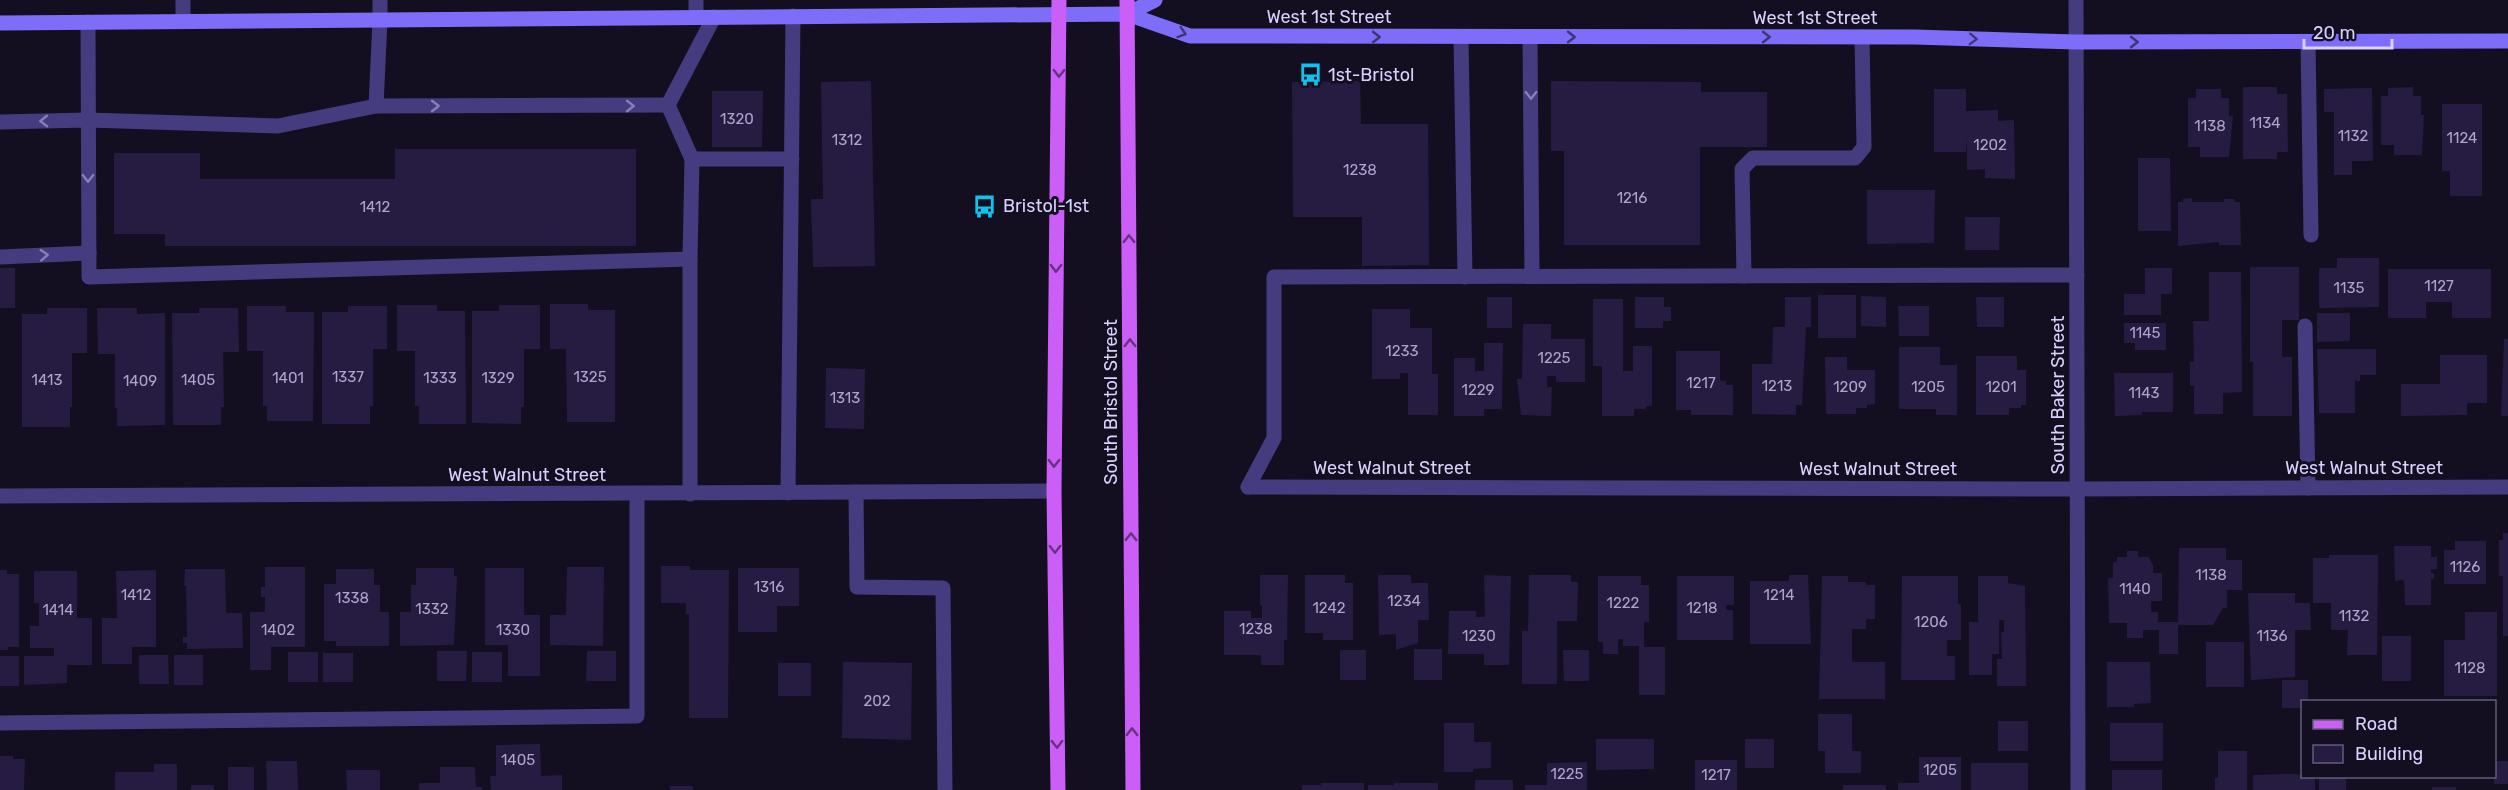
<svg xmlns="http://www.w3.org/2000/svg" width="2508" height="790" viewBox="0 0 2508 790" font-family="Rubik,sans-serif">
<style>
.building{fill:#261c41}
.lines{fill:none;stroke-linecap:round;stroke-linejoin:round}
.service{stroke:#443c7e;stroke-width:15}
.minor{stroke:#443c7e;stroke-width:15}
.tertiary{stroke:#443c7e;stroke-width:15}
.secondary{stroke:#7d6df8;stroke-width:15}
.primary{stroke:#cb5ef7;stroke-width:15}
.oneway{stroke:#3d3577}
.oneway2{stroke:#663381}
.oneway3{stroke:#887fb7}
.labels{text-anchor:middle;stroke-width:6;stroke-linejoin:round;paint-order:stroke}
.number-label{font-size:15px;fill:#ada4ce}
.street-label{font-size:18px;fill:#dad1fd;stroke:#130f21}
.poi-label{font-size:18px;fill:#dad1fd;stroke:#130f21;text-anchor:start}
</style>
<rect width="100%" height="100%" fill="#130f21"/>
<g class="building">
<path d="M871 81 875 266 813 267 811 199H823L821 82Z"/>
<path d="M1360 81 1361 124H1428L1429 265 1362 266V217H1293L1292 82Z"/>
<path d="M1551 81 1701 82V92H1767V147H1700V245H1564V151H1551Z"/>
<path d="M2243 87H2277V94H2287L2288 152H2277V159H2243Z"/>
<path d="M2413 87V96H2421V115H2424L2422 155H2394V145H2381V96H2388V88Z"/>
<path d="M2372 88 2373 161H2352V175H2334V112H2324V89Z"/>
<path d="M1934 89H1966V111L1998 110V121L2014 120 2015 179 1985 178V169L1967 170V139L1966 152H1934Z"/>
<path d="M2196 89H2221V98H2229V116H2233L2229 157H2200V147H2188V98H2196Z"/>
<path d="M712 91H763L762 147H712Z"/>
<path d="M2442 104H2482V196H2450V171H2442Z"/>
<path d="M395 149H636V246H165V234H114V153H200V179H395Z"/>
<path d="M2138 158H2170L2171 231H2138Z"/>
<path d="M1867 190H1935L1934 243 1867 244Z"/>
<path d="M2192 198V202H2224V199H2234L2235 202H2240L2241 245H2219V242L2178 246V202H2183V199Z"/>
<path d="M1965 217H2000L1999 250H1965Z"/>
<path d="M2337 258H2379V307L2319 308V268H2337Z"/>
<path d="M2250 267H2299V320H2282V357H2292V416H2253V362H2250Z"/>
<rect x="0" y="268" width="15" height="40"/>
<path d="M2145 268H2172V294H2161V315H2124V294H2145Z"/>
<path d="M2388 269H2491V318H2452V302H2426V318H2388Z"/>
<path d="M2209 272H2241L2242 392 2223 393V414H2194V386H2190V362H2194L2193 321H2209Z"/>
<rect x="1818" y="295" width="38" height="43"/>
<path d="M1861 296 1886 297V327L1861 326Z"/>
<rect x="1487" y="297" width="25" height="31"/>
<path d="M1635 297H1664V307H1671V321H1663V328H1635Z"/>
<path d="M1785 297H1811V327H1806L1802 405H1796V415L1752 414V364H1772L1773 327H1785Z"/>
<path d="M1976 297H2004V327H1977Z"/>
<path d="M1593 299H1623V371H1633V346H1652V406H1646V409H1634V416H1602V366H1593Z"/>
<path d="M550 304H588V310H615V422H567L566 349H550Z"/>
<path d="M397 305H437V311H465L466 424H419V406H415V351H397Z"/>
<path d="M499 305H540V349H524V407H521V424L472 423V311H499Z"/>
<path d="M247 306H286V312H314L313 421H267V406H263V351H247Z"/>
<path d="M348 306H387V349H373V406H370V424H322V312H348Z"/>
<path d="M1898 306H1929V336H1899Z"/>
<path d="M47 308H87V353H72V407H70V427H22V314H47Z"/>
<path d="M97 308H137V314L165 313V425L117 426V408H115V354H98Z"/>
<path d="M199 308H238L239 352H223L224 407H221V425H173L172 313H199Z"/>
<path d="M1372 309H1410V328H1432V374H1438V415H1408V373H1400V379H1372Z"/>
<path d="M2317 313H2350V341L2317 342Z"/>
<path d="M2124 323H2166V350H2135V343H2124Z"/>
<path d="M1523 324H1551V339H1585V382H1556V376H1547V387H1552L1551 416 1521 415 1517 379H1522Z"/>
<path d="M2504 339H2508V416H2501Z"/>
<path d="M1484 343H1503L1502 409H1484V416H1454V358H1475V371H1484Z"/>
<path d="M1899 347H1940V365H1957V415H1936V409H1899Z"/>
<path d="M2317 349H2376V375H2360V381H2355V413H2319Z"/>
<path d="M1676 351H1720V381H1726V385H1733V415H1691V410H1676Z"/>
<path d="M2440 355H2487V403H2467V415L2401 416V384H2440Z"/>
<path d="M1976 356H2017V370H2026V405H2021V408H2009V415H1976Z"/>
<path d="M1825 357H1847V370H1875V404L1867 405V408H1856V414H1826Z"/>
<path d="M826 368 865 369 864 429 825 428Z"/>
<path d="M2114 373H2173V412H2142V415L2115 416Z"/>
<path d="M2503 533H2508V636H2503V576H2499V540H2503Z"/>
<path d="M2455 541H2486V584H2444V550H2455Z"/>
<path d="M2394 546H2431V557H2437V569H2431V573H2434V579H2431V605H2405L2404 580 2395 581Z"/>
<path d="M2179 548H2226V560H2242V590H2227V608H2223L2213 625H2178V654H2159V630H2143V638H2127V623H2109L2108 578H2113V562H2117V557H2127V551H2138V557H2149L2153 566V573H2162V601H2151V612H2158V622H2178Z"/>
<path d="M2329 555H2378L2377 655H2347L2348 630H2331V603H2313V558H2329Z"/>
<path d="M661 566H690V570H729L728 718H689V614H686V603H661Z"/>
<path d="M265 567H305V647H271V670H250V612H265V597H261V587H265Z"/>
<path d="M567 567H604L603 646 550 645V615H566Z"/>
<path d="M416 568H454V576H457L454 645 400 646V612H411V585H416Z"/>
<path d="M485 568H524V615H540V676H508V645H485Z"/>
<path d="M738 568H799V606H777V632H738Z"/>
<path d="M185 569H225L226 613H242L243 648 187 649V643H183V637H187L186 586H184Z"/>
<path d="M336 569H374V585H380V612H389V646H336V641H324V584H336Z"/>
<path d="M0 570H7V574H19V647H8V650H0Z"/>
<path d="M156 570V647H132V664H102V618H117L116 571Z"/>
<path d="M34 571H77V618H92V665H67V683L24 685V656H54V648H30V626H39V603H34Z"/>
<path d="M1260 575H1288L1287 640H1284V665H1261V655H1224V611H1251V618H1262V605H1260Z"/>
<path d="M1305 575H1345V583H1353V640H1323V633H1305Z"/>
<path d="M1378 575H1411V583H1428L1429 620H1418V643L1396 650V634L1379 635Z"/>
<path d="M1484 575 1511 576 1509 665H1484V654H1448L1449 611H1476V617H1485Z"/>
<path d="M1529 575H1571V582H1578L1577 621H1557V684H1522V631H1528Z"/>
<path d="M1789 575H1808L1811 644H1750V581H1789Z"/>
<path d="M1598 576H1641V585H1649V622H1644V647H1665V695H1639V646H1623V639H1618V654H1603V642H1598Z"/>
<path d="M1677 576H1734V605H1726V610H1733V640H1677Z"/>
<path d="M1822 576H1848V582H1866V585H1875V619H1866V629H1852V662H1885V699H1819Z"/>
<path d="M1902 576H1958V604H1961V640H1947V656H1955V680H1901Z"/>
<path d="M1978 576H2008V583L2025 586 2026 686H1997V659H2002L2001 632H2004V620H1999V654H1992V675H1969V622H1978Z"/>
<path d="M2248 593H2295V603H2310L2311 630H2295V677L2251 680Z"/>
<path d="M2465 612H2497V696H2444V640H2465Z"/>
<rect x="2382" y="636" width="29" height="45"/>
<rect x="2206" y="642" width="38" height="45"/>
<rect x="1414" y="649" width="28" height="31"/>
<rect x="1340" y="650" width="26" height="30"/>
<path d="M1563 650H1589V681H1564Z"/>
<path d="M437 651H467L466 681H437Z"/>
<path d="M587 651H616V681H586Z"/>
<rect x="288" y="652" width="30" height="30"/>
<rect x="472" y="652" width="30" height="30"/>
<rect x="323" y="653" width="30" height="29"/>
<path d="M139 655H168L169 684H139Z"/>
<rect x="174" y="655" width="29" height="30"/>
<rect x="0" y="656" width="19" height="30"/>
<path d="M843 662 912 663 911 740 842 738Z"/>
<path d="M2107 662H2150L2151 703 2134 704V707H2107Z"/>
<rect x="778" y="663" width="33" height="33"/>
<path d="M2282 680H2308V702H2302V708H2282Z"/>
<path d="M1818 714H1852V751H1861V773H1825V751H1818Z"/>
<rect x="1998" y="721" width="30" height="30"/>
<path d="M1444 723H1474V742H1491V768L1473 769V772H1444Z"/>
<rect x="2110" y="723" width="53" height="38"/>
<path d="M1596 739H1654V769L1596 770Z"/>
<rect x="1745" y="739" width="29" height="29"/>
<path d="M540 744 541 776 562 775V790H491L490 776H496V745Z"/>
<path d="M2218 751H2247V790H2215V778H2218Z"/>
<path d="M0 756H13V759H25L24 790H0Z"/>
<path d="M1919 757H1961V790H1898V783H1919Z"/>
<rect x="1695" y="760" width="42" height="30"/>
<path d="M266 761H297L298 790H267Z"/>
<rect x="2494" y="761" width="14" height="23"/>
<path d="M1587 762V790H1525V785H1547V763Z"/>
<rect x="1971" y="763" width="57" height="27"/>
<path d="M154 764H177V790H115V772H154Z"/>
<rect x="228" y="767" width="26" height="23"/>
<path d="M440 767H475L476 787H482V790H419V783H440Z"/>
<path d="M346 770H380V790H347Z"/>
<rect x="2112" y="770" width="50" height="20"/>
<path d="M2292 774 2315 776V790H2253V775Z"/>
<rect x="2319" y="776" width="27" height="14"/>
<rect x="1475" y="780" width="38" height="10"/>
<path d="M1321 783H1364V790H1302V785H1321Z"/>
<path d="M1394 783H1438V790H1368V785H1394Z"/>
<rect x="191" y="785" width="23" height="5"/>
<rect x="1843" y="785" width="43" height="5"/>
<rect x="670" y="786" width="23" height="4"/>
<rect x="2432" y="787" width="24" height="3"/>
</g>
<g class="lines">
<g class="service">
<path d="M183 0V21"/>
<path d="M696 17V0"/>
<path d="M88 22 89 277 690 259V494"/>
<path d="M1461 37 1465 277"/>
<path d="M1530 37 1532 276"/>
<path d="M2308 42 2311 235"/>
<path d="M668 105 714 17"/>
<path d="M668 105 692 159"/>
<path d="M376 106 380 20"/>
<path d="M0 122 88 120 278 126 376 106 668 105"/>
<path d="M0 257 89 253"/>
<path d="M690 259 692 159H792"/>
<path d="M1744 276 1742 169 1753 158H1855L1864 147 1862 37"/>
<path d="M2305 326 2308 488"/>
<path d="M1248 487 1274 438V277L2077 275"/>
<path d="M856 492 857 587 943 588 945 790"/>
<path d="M788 493 793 16"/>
<path d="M0 723 637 716V494"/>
</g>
<g class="minor">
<path d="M380 0V20"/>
<path d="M2076 0 2078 790"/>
<path d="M1248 487 2077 489 2508 487"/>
</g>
<path class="tertiary" d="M0 496 1054 491"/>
<g class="secondary">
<path d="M1127 14 1155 0"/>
<path d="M0 23 1127 14 1190 36 1915 37 2076 42 2508 41"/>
</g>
<g class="primary">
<path d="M1127 0 1133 790"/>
<path d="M1058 790 1054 491 1059 0"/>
</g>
</g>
<defs><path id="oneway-chevron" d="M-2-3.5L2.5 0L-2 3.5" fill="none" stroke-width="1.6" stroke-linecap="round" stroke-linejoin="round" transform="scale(1.5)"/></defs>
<g class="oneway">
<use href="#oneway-chevron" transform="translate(1182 33) rotate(18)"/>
<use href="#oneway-chevron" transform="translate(1376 37)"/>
<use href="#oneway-chevron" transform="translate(1571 37)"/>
<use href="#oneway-chevron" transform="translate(1766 37)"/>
<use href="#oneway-chevron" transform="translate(1973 39) rotate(2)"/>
<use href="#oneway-chevron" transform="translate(2134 42)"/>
</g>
<g class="oneway2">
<use href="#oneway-chevron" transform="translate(1059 73) rotate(91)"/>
<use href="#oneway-chevron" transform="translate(1129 239) rotate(-91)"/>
<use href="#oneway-chevron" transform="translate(1056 268) rotate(91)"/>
<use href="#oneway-chevron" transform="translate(1130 343) rotate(-91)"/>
<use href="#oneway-chevron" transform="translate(1054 463) rotate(91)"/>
<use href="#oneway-chevron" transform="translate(1131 537) rotate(-90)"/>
<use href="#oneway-chevron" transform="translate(1055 549) rotate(89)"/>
<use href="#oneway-chevron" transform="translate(1132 732) rotate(-90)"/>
<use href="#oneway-chevron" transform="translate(1057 744) rotate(89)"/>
</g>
<g class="oneway3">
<use href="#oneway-chevron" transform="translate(1531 95) rotate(90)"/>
<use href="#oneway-chevron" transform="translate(435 106)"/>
<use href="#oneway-chevron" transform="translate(630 106)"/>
<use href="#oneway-chevron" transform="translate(44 121) rotate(179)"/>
<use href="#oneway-chevron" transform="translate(88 178) rotate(90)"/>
<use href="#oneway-chevron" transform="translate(44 255) rotate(-3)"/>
</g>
<defs>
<symbol id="bus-bare" viewBox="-9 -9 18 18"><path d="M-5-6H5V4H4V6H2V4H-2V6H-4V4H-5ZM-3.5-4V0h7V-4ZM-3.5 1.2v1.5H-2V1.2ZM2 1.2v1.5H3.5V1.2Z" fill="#0cc4ee" stroke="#130f21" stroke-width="2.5" paint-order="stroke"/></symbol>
</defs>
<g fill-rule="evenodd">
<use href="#bus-bare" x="1294" y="58" width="33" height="33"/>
<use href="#bus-bare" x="968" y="190" width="33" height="33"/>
</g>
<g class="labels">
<g class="number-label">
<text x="737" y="124">1320</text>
<text x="2265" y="128">1134</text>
<text x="2210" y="131">1138</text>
<text x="2353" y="141">1132</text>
<text x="2462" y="143">1124</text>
<text x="847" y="145">1312</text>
<text x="1990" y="150">1202</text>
<text x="1360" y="175">1238</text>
<text x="1632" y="203">1216</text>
<text x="375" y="212">1412</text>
<text x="2439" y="291">1127</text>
<text x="2349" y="293">1135</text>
<text x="2145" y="338">1145</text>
<text x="1402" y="356">1233</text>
<text x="1554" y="363">1225</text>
<text x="348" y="382">1337</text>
<text x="590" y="382">1325</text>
<text x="288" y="383">1401</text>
<text x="440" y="383">1333</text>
<text x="498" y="383">1329</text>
<text x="47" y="385">1413</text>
<text x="198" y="385">1405</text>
<text x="140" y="386">1409</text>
<text x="1701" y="388">1217</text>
<text x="1777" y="391">1213</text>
<text x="1850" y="392">1209</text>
<text x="1928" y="392">1205</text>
<text x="2001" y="392">1201</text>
<text x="1478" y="395">1229</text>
<text x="2144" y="398">1143</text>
<text x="845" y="403">1313</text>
<text x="2465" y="572">1126</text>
<text x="2211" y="580">1138</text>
<text x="769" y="592">1316</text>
<text x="2135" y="594">1140</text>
<text x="136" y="600">1412</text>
<text x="1779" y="600">1214</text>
<text x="352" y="603">1338</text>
<text x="1404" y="606">1234</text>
<text x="1623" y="608">1222</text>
<text x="1329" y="613">1242</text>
<text x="1702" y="613">1218</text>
<text x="432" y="614">1332</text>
<text x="58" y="615">1414</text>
<text x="2354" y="621">1132</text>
<text x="1931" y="627">1206</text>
<text x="1256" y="634">1238</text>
<text x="278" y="635">1402</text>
<text x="513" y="635">1330</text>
<text x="1479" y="641">1230</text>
<text x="2272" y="641">1136</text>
<text x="2470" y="673">1128</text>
<text x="877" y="706">202</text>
<text x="518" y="765">1405</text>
<text x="1940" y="775">1205</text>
<text x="1567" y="779">1225</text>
<text x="1716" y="780">1217</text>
</g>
<g class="street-label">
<text x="1329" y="23">West 1st Street</text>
<text x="1815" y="24">West 1st Street</text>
<text transform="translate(2058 395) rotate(-90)" y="6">South Baker Street</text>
<text transform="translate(1111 402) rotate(-90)" y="6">South Bristol Street</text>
<text x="1392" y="474">West Walnut Street</text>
<text x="2364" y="474">West Walnut Street</text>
<text x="1878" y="475">West Walnut Street</text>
<text x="527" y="481">West Walnut Street</text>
</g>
<g class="poi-label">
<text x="1328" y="81">1st-Bristol</text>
<text x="1003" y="212">Bristol-1st</text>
</g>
</g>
<rect x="2301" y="700" width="195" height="78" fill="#130f21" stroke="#635d79" stroke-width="1.5"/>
<rect x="2313" y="720" width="30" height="9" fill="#cb5ef7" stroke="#635d79" stroke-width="1.5"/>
<text x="2355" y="730" font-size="18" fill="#dad1fd">Road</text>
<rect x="2313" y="745" width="30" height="18" fill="#261c41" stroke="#635d79" stroke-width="1.5"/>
<text x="2355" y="760" font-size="18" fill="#dad1fd">Building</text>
<path d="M2304 39v9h88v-9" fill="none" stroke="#dad1fd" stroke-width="3"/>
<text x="2313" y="39" font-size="18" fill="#dad1fd" stroke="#130f21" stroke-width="4.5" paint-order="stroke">20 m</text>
</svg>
